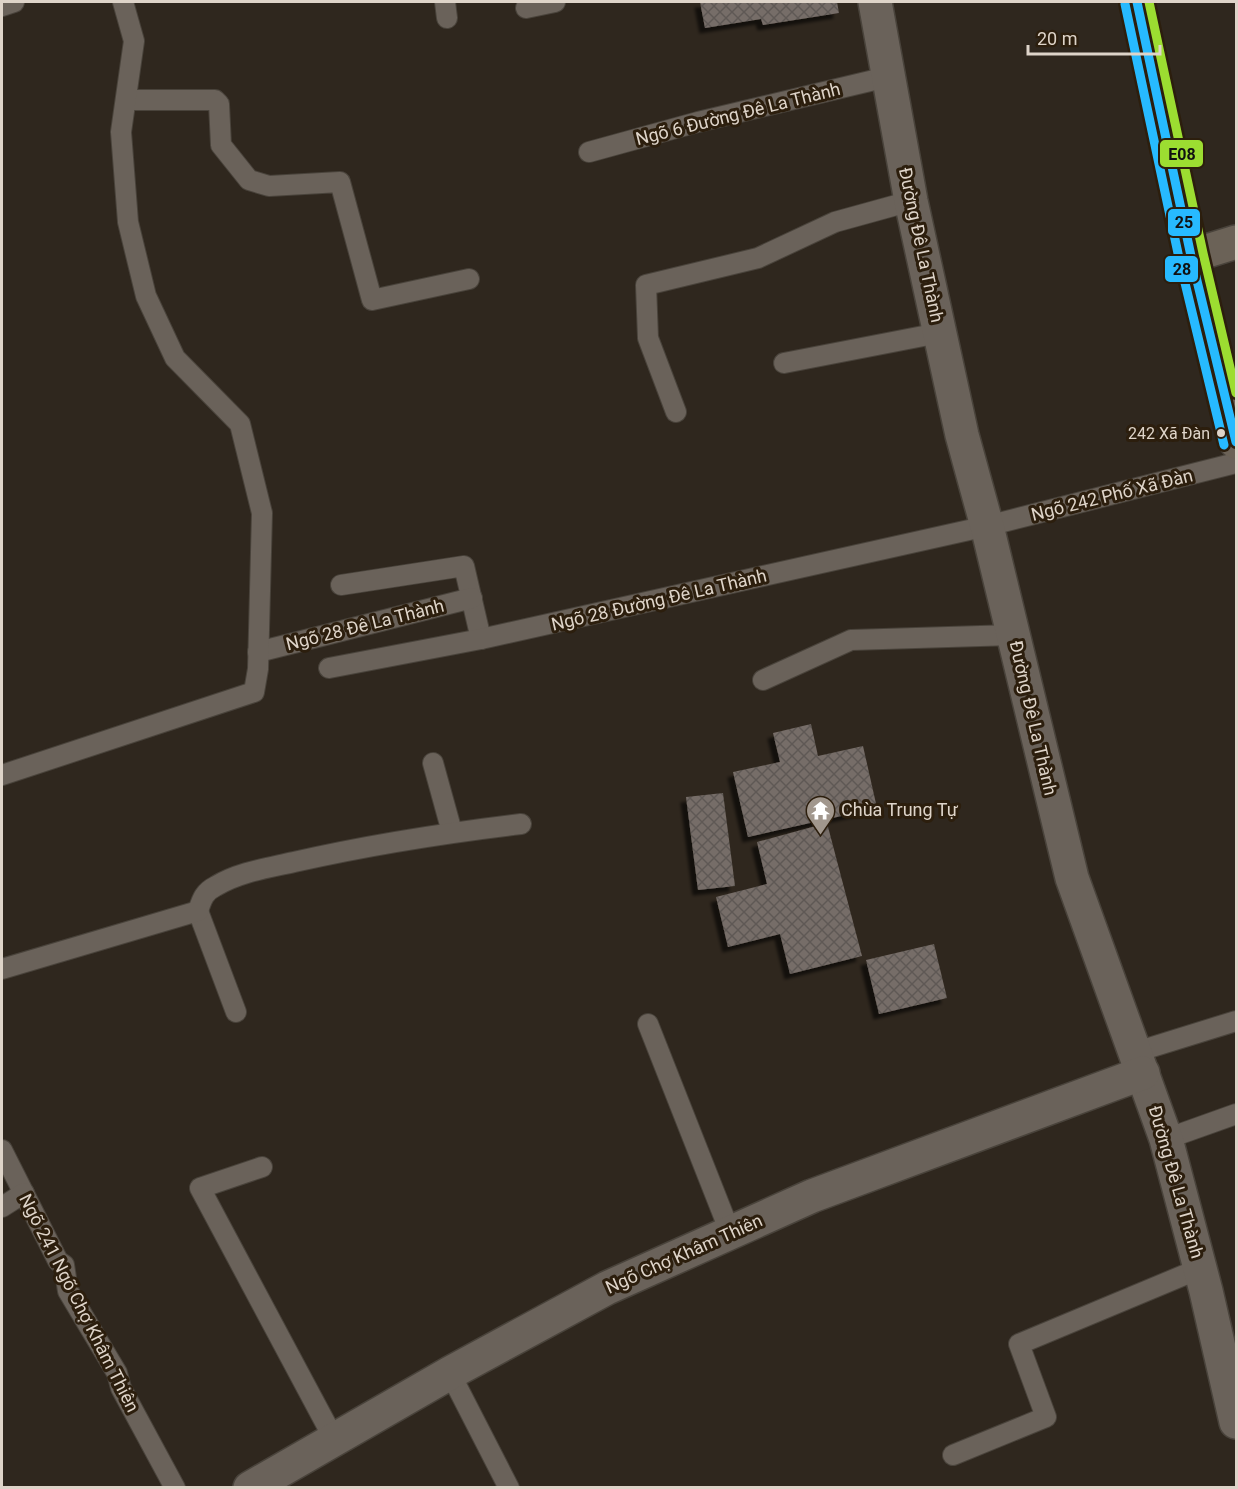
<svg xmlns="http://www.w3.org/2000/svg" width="1238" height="1489" viewBox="0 0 1238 1489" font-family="Roboto,sans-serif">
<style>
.building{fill:url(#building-cross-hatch);filter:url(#shadow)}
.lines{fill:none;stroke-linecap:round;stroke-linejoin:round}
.service-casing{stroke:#49433b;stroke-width:22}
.minor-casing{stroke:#49433b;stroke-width:36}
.primary-casing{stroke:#49433b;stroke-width:36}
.service{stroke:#6a625a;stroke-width:20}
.minor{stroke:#6a625a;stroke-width:33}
.primary{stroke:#6b6257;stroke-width:33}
.bus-1-casing{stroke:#2c1e0d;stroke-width:14}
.bus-2-casing{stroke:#2c1e0d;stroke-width:14}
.bus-3-casing{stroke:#2c1e0d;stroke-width:14}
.bus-1{stroke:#27baff;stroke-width:9}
.bus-2{stroke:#27baff;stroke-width:9}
.bus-3{stroke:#9cdd31;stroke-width:9}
.bus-dot{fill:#ded4c9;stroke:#2c1e0d;stroke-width:2}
.labels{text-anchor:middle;stroke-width:6;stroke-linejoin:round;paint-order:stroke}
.bus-label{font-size:16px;fill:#ded4c9;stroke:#2c1e0d;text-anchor:end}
.street-label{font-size:18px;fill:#ded4c9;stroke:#2c1e0d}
.poi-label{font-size:18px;fill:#ded4c9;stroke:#2c1e0d;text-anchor:start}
.line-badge{stroke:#2c1e0d;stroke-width:2}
.pale-badge-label{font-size:16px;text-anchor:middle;font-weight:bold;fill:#111}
</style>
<defs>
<pattern id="building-cross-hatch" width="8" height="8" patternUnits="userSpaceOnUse" patternTransform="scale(1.5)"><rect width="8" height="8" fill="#766d68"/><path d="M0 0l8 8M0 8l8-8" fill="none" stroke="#5f5954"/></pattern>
<filter id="shadow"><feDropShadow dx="-5.5" dy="5.5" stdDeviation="1.5" flood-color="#0009"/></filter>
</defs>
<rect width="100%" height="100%" fill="#2f271e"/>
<g class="building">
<path d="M700 2H837L839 13 763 25 761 19 705 28Z"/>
<path d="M811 724 818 756 863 746 877 808 748 837 733 772 780 762 773 733Z"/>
<path d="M723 793 735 886 698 890 686 797Z"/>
<path d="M827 823 862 956 790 974 780 934 728 947 716 897 767 884 757 842Z"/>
<path d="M934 944 947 998 879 1014 866 960Z"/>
</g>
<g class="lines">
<defs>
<g id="service">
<path d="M445 2 447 18"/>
<path d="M2 6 14 2"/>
<path d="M526 8 555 2"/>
<path d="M127 100H215L219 104 221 145 249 180 269 186 340 182 372 300 469 279"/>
<path d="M589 152 698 122 887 77"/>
<path d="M784 363 939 333"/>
<path d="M676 412 648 338 646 285 758 258 835 222 911 201"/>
<path d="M341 585 464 566 481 639"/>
<path d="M258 652 472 598"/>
<path d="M329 668 481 639 987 526 1236 463"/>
<path d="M763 680 851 640 1013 635"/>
<path d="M433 763 452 832"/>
<path d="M2 775 254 692 258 669 262 513 240 424 175 358 146 296 128 222 121 132 134 41 123 2"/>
<path d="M198 911 236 1012"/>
<path d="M2 969 198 911C202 899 204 892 216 886 239 872 268 868 294 862 369 845 445 833 521 824"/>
<path d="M648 1024 730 1232"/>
<path d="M1136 1052 1236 1021"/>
<path d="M1166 1139 1236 1114"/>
<path d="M2 1150 58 1261 64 1265 68 1291 117 1373 121 1388 175 1488"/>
<path d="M262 1167 200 1188 334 1439"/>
<path d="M2 1207 24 1193"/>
<path d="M450 1373 509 1488"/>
<path d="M953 1455 1046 1417 1019 1344 1201 1268"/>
</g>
<g id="minor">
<path d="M875 2 911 201 962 435 987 526 1072 878 1166 1139 1206 1291 1236 1422"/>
<path d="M250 1488 450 1373 607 1288 812 1196 1143 1073"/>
</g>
<g id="primary">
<path d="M1137 2 1191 256 1236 442"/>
<path d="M1191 256 1236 242"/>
</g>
</defs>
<use href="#service" class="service-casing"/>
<use href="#minor" class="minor-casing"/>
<use href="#primary" class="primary-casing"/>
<use href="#service" class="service"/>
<use href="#minor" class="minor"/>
<use href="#primary" class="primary"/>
<defs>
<path id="bus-1" d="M1137 2 1191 256 1236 442"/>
<path id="bus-2" d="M1125 4 1179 258 1224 445"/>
<path id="bus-3" d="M1149 2 1203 253 1236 393"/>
</defs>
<use href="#bus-1" class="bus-1-casing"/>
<use href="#bus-2" class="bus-2-casing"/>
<use href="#bus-3" class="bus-3-casing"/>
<use href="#bus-1" class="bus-1"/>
<use href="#bus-2" class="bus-2"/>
<use href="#bus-3" class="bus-3"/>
</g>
<defs>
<symbol id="temple-pin" viewBox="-11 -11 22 30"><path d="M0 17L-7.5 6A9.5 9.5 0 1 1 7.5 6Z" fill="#a1978d" stroke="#2c1e0d"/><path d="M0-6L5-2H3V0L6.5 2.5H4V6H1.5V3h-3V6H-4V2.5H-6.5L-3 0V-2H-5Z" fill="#fff"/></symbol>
</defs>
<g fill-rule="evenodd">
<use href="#temple-pin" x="804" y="794" width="33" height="45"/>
</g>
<circle class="bus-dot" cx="1221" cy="433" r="5"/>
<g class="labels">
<g class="bus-label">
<text x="1210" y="439">242 Xã Đàn</text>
</g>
<g class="street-label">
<text transform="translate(738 114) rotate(-14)" y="6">Ngõ 6 Đường Đê La Thành</text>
<text transform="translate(921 245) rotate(78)" y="6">Đường Đê La Thành</text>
<text transform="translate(1112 495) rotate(-14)" y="6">Ngõ 242 Phố Xã Đàn</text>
<text transform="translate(659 600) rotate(-13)" y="6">Ngõ 28 Đường Đê La Thành</text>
<text transform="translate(365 625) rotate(-14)" y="6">Ngõ 28 Đê La Thành</text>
<text transform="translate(1033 718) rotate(77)" y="6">Đường Đê La Thành</text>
<text transform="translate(1176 1182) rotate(74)" y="6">Đường Đê La Thành</text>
<text transform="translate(684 1254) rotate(-24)" y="6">Ngõ Chợ Khâm Thiên</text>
<text transform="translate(79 1303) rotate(63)" y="6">Ngõ 241 Ngõ Chợ Khâm Thiên</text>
</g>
<g class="poi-label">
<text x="841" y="816">Chùa Trung Tự</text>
</g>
</g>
<g class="line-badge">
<rect x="1159" y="139" width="45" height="29" rx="6" fill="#9cdd31"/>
<rect x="1167" y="208" width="34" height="29" rx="6" fill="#27baff"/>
<rect x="1164" y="255" width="35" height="28" rx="6" fill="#27baff"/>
</g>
<g class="pale-badge-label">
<text x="1182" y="160">E08</text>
<text x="1184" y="228">25</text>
<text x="1182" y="275">28</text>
</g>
<rect width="1238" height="1489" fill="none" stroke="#ded4c9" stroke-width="6"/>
<path d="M1028 45v9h132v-9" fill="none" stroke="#ded4c9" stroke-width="3"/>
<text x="1037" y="45" font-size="18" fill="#ded4c9" stroke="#2c1e0d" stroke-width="4.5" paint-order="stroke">20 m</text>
</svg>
